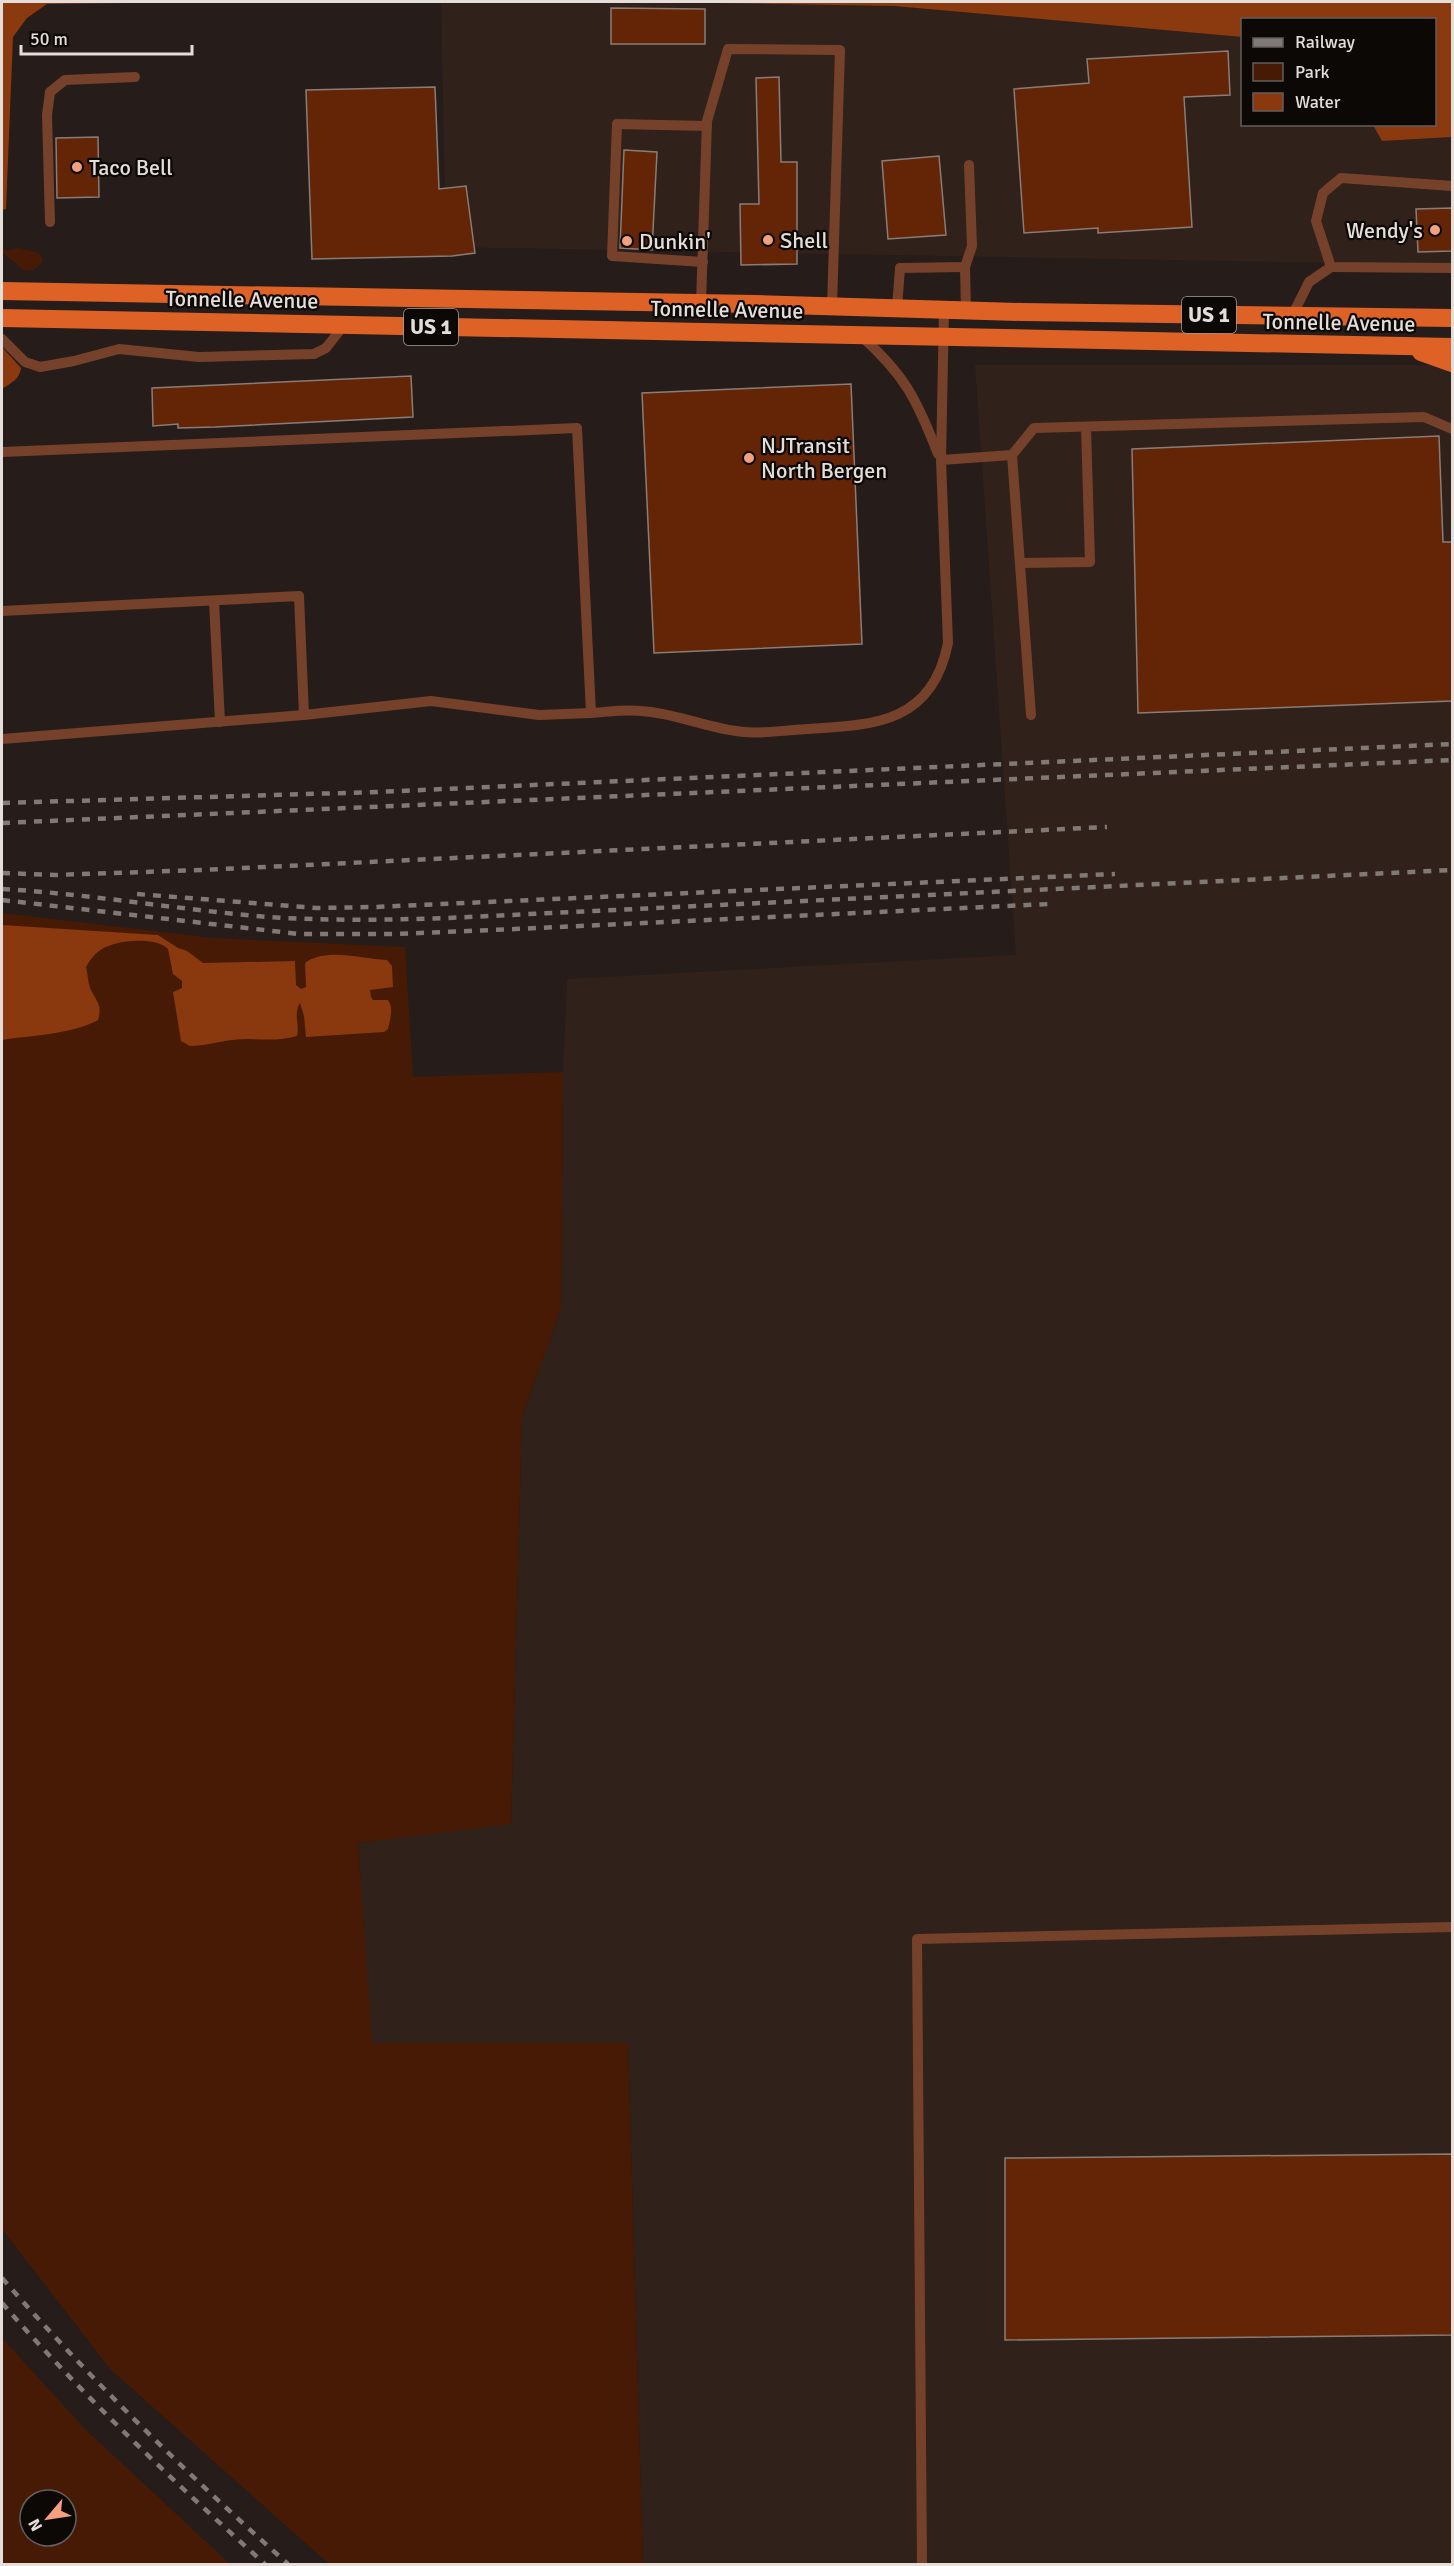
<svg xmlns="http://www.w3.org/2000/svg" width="1454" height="2566" viewBox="0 0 1454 2566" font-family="Signika,sans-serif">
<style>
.built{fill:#31211b}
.green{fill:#471a05;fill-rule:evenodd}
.forest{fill:#8b390e}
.water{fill:#8a380d}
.building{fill:#632505;stroke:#897d78;stroke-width:1.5}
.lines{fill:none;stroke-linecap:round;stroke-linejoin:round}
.service{stroke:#76412a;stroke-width:10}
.trunk{stroke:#de6225;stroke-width:18}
.rail{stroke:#817976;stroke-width:4.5;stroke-dasharray:8 8;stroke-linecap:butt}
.poi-dot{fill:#f2a07e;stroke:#0c0806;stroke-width:2}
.labels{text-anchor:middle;stroke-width:4.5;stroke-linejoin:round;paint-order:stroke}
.shield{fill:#0c0806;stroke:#a39e9b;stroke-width:1.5}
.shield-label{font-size:21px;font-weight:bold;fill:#e4dedb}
.poi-label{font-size:22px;fill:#e4dedb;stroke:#0c0806;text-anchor:start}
.street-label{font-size:22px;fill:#e4dedb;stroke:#0c0806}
</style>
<rect width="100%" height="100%" fill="#261c19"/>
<g class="built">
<path d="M441 2H652L894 6 1242 37V124L1373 125 1382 141 1452 137V265L446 247Z"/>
<path d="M975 365H1452V2564H643L628 2043H371L358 1843 511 1823 522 1417 561 1308 563 1072 567 979 1016 955Z"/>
</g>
<g class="green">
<path d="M2 247 7 251 19 248C31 253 41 248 43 262L32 271 23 270 2 252Z"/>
<path d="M2 913 213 938 405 947 413 1077 563 1072 561 1308 522 1417 511 1824 358 1843 372 2043H628L643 2564H329L110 2369 2 2229Z"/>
<path d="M2 2338 85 2429 230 2564H2ZM30 2500H66V2536H30Z"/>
</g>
<g class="forest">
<path d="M2 2H218L47 4 27 18 13 37 6 209 2 210Z"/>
<path d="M652 2H1452V137L1382 141 1373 125 1434 124V20H1242V37L894 6Z"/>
<path d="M2 347 21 368C20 379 11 383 2 389Z"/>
</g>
<path class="water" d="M2 925 158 935 178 948 187 951 203 963 295 961 296 985 301 989 306 987 305 963C326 947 362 959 387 960L392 966 393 987 370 990 371 997 373 1000H388C394 1008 390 1020 388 1029L384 1032 306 1037 304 1016 300 1003C293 1014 300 1024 297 1036 274 1043 253 1037 232 1040 217 1042 204 1046 190 1046L181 1041 173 992 182 988V981L173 974 168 949C156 936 116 940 102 949 95 953 90 960 86 967 88 975 88 985 92 992 98 1003 102 1006 98 1020 70 1035 32 1035 2 1040Z"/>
<g class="building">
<path d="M611 8 705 9V44H611Z"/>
<path d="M1228 51 1230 95 1184 97 1192 227 1098 233V228L1024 233 1014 89 1089 83 1087 59Z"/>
<path d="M779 77 781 162H797V264L741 265 740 204H759L756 78Z"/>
<path d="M435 87 439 189 466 186 475 253 452 256 312 259 306 90Z"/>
<path d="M98 137 99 197 57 198 56 138Z"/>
<path d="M624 150 657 152 652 250 620 248Z"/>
<path d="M939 156 946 235 888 239 882 161Z"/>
<path d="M1452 208V251L1418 252 1416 209Z"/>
<path d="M411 376 413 417 215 427 178 428V424L153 426 152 388Z"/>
<path d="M851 384 862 644 654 653 642 393Z"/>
<path d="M1439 436 1443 542H1452V701L1138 713 1132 449Z"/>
<path d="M1452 2154V2335L1005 2340V2158Z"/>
</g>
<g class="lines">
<g class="service">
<path d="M1452 186 1341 178 1323 193 1316 221 1331 267 1452 268"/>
<path d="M50 222 47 115 50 92 65 80 135 77"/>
<path d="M703 262 612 256 617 124 707 126"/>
<path d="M701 303 707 121 728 49 840 50 832 306"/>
<path d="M897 308 900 268 965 267"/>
<path d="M966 311 965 267 972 246 969 165"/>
<path d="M1292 316 1309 282 1331 267"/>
<path d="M861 336C905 375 917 400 938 454"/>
<path d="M2 339 25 362 40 367 74 361 119 349 199 357 314 354 326 348 344 325"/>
<path d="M2 452 577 428 591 713C607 712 625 709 641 711 676 713 709 729 744 732 765 734 787 730 808 729 875 725 932 723 948 643L941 460 944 310"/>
<path d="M941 460 1012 455"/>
<path d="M1021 563 1090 562 1086 427"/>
<path d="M214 601 220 722"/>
<path d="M2 611 299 596 304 715"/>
<path d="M1031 715 1012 455 1034 428 1424 417 1452 429"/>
<path d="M2 739 304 715 431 701 539 715 591 713"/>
<path d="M922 2564 917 1939 1452 1927"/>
</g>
<g class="trunk">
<path d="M2 291 755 304 1022 312 1452 318"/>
<path d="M2 318 1452 347"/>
<path d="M1421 352 1452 363"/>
</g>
<g class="rail">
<path d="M2 803 377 792 1452 744"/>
<path d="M2 823 1452 760"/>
<path d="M2 873 55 875 201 870 1107 827"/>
<path d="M2 889C91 894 180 910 269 917 328 921 388 920 447 918L1452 870"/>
<path d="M137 894 316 908 375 907 1115 874"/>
<path d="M2 900 299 934H396L515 929 1050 904"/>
<path d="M2 2278C91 2380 187 2474 288 2564"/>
<path d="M2 2303C83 2396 173 2481 265 2564"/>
</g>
</g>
<g class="poi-dot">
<circle cx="77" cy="167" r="6"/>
<circle cx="1435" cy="230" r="6"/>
<circle cx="768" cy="240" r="6"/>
<circle cx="627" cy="241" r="6"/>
<circle cx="749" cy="458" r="6"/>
</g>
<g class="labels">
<g class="shield">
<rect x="1182" y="297" width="54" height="36" rx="4.5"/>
<rect x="404" y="309" width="54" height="36" rx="4.5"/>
</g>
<g class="shield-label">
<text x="1209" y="322">US 1</text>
<text x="431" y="334">US 1</text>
</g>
<g class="poi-label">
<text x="89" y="175">Taco Bell</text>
<text x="1423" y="238" text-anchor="end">Wendy's</text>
<text x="780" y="248">Shell</text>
<text x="639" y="249">Dunkin'</text>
<text x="761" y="453">NJTransit<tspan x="761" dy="25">North Bergen</tspan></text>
</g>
<g class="street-label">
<text transform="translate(242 299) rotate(1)" y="8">Tonnelle Avenue</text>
<text transform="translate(727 309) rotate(1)" y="8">Tonnelle Avenue</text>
<text transform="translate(1339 322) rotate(1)" y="8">Tonnelle Avenue</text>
</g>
</g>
<rect width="1454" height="2566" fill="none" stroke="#e4dedb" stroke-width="6"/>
<rect x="1241" y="18" width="195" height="108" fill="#0c0806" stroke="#625e5b" stroke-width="1.5"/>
<rect x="1253" y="38" width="30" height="9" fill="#817976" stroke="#625e5b" stroke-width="1.5"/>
<text x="1295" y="48" font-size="18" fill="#e4dedb">Railway</text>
<rect x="1253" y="63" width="30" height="18" fill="#471a05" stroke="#625e5b" stroke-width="1.5"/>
<text x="1295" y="78" font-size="18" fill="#e4dedb">Park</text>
<rect x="1253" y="93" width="30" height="18" fill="#8a380d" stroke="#625e5b" stroke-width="1.5"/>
<text x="1295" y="108" font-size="18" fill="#e4dedb">Water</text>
<g transform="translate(48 2518) rotate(241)"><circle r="28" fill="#0c0806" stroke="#625e5b" stroke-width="1.5"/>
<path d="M0-4.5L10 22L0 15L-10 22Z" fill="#f2a07e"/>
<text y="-9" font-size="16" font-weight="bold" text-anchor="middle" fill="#e4dedb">N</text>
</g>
<path d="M21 45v9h171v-9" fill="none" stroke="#e4dedb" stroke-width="3"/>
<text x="30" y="45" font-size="18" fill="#e4dedb" stroke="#0c0806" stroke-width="4.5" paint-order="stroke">50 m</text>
</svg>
